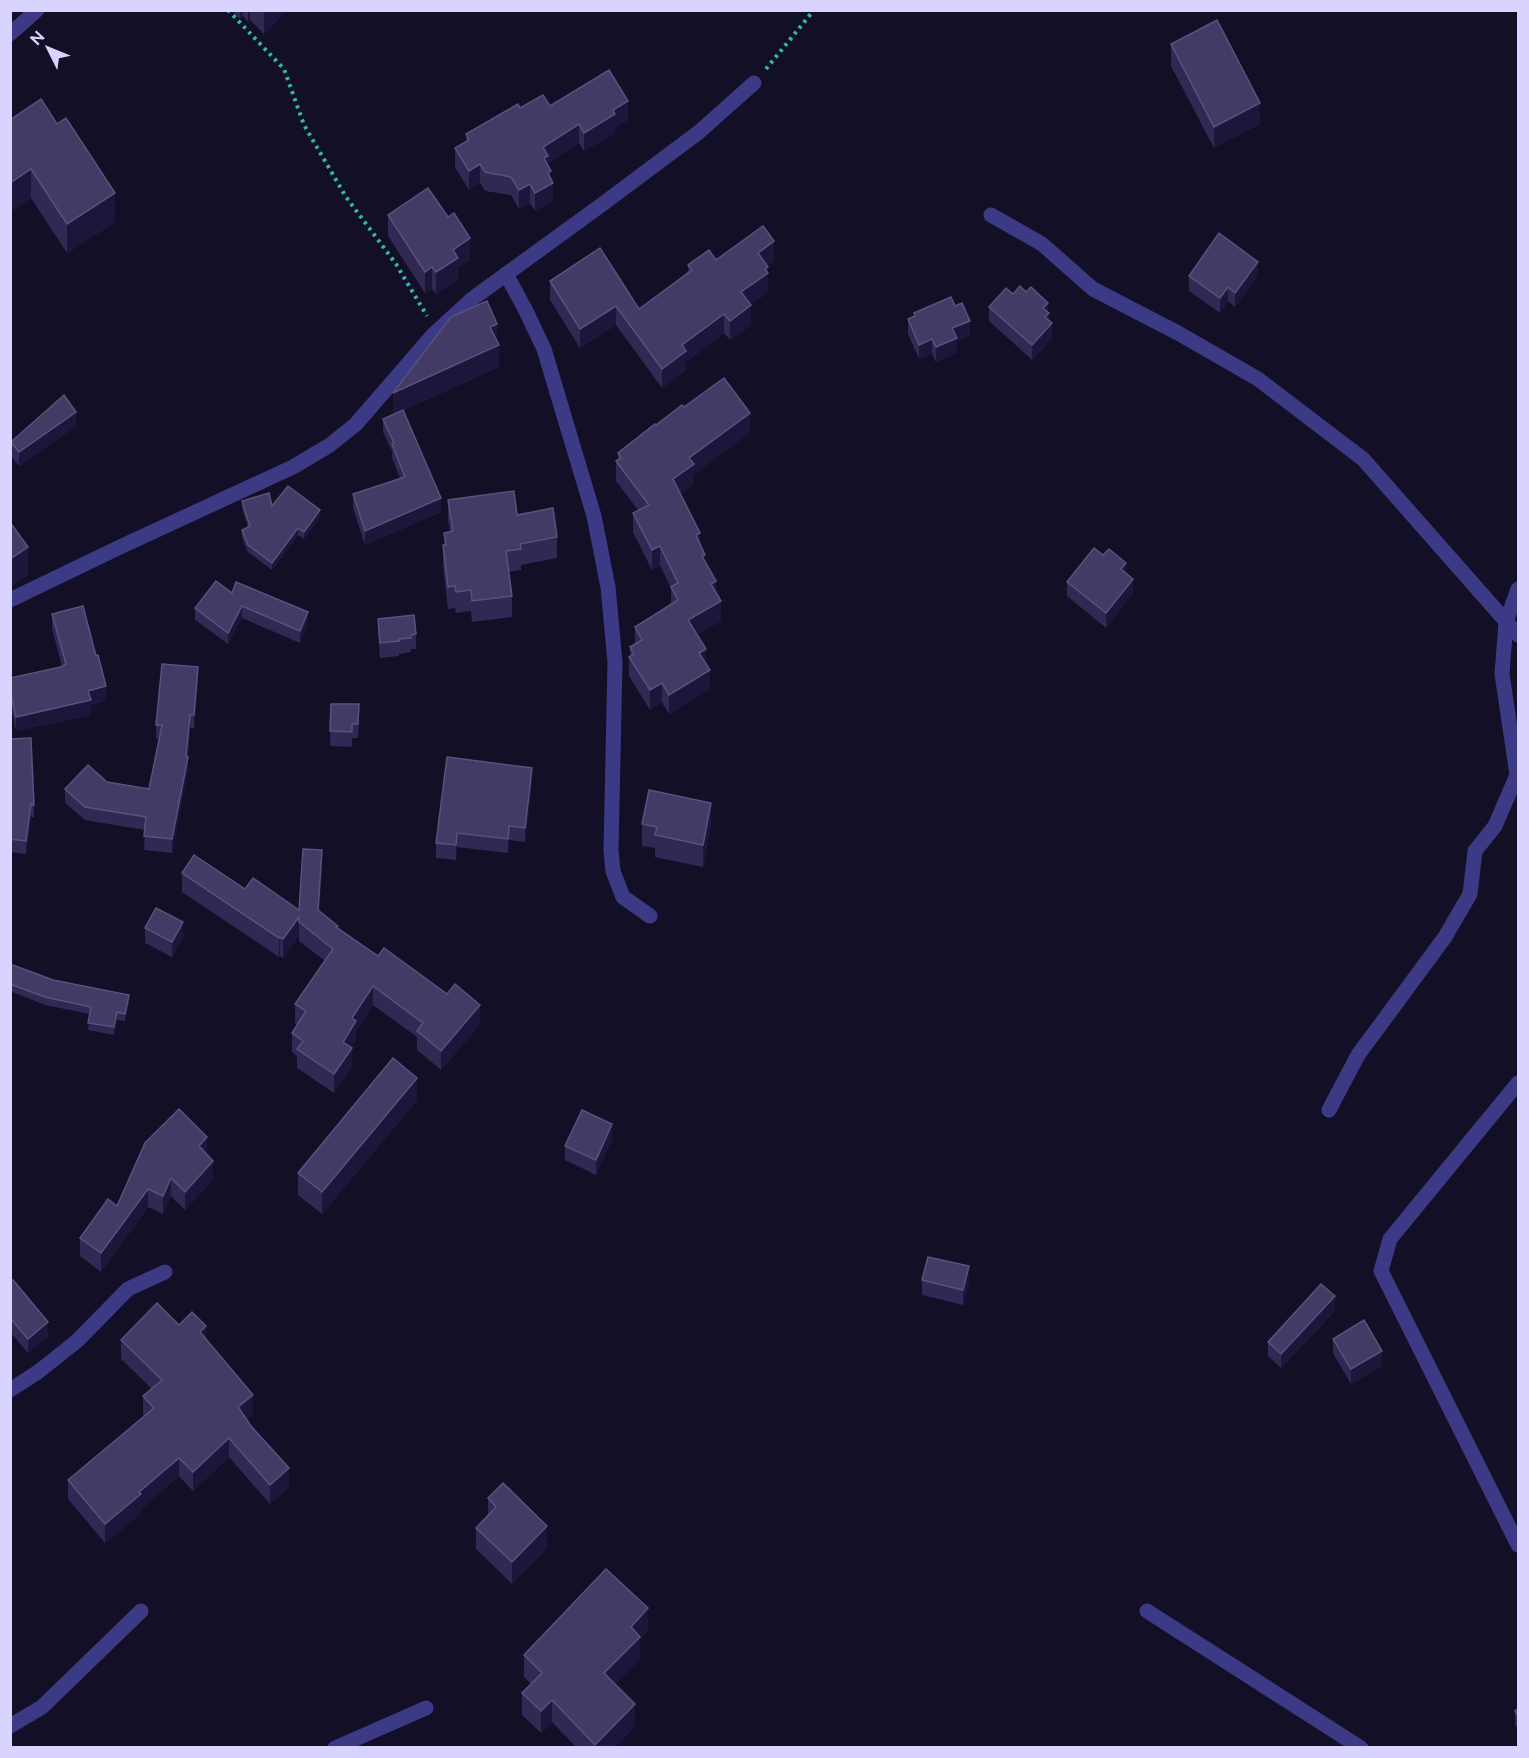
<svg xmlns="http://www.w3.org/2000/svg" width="1529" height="1758" viewBox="0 0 1529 1758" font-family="Raleway,sans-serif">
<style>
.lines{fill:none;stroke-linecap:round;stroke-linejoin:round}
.path{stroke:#2fb8b0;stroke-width:4;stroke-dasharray:3 4.5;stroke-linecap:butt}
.minor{stroke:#3d3a85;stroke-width:15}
.wall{fill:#312854}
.shaded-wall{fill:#1d163a}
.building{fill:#433a66;stroke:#5a527e;stroke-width:1.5}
</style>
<rect width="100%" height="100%" fill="#130f26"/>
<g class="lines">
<g class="path">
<path d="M228 10 284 69 304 125 346 197 396 264 427 316"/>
<path d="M766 69 814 10"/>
</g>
<g class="minor">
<path d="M10 34 37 10"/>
<path d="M991 215 1042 244 1093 289 1178 333 1258 379 1363 459 1518 635"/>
<path d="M506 274 525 309 544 349 594 516 608 587 615 662 611 850 613 871 623 897 650 916"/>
<path d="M10 600 120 547 293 467 330 445 356 424 433 335 472 299 604 203 699 132 754 83"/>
<path d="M1518 1083 1390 1239 1381 1271 1518 1545"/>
<path d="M1329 1110 1358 1055 1445 937 1470 894 1475 851 1495 826 1517 775 1502 674 1506 622 1518 589"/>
<path d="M10 1390 38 1372 77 1341 128 1289 165 1272"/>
<path d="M1147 1611 1361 1748"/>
<path d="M10 1726 42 1707 141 1611"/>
<path d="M335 1748 426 1708"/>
</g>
</g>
<g class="wall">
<path d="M231 10H287L264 34 250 20 248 22 243 16 240 19Z"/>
<path d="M1171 44 1260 124 1214 148 1171 66Z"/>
<path d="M550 106 628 120 615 128V133L584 151 579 143 548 163 551 180 553 201 535 211 530 203 519 209 511 195 485 191 480 183 469 190 455 167V148L466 142V134L520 108Z"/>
<path d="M10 120 115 222 67 253 31 198 10 212Z"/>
<path d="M388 215 470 260 458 268V280L436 294 432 289 425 293 388 236Z"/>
<path d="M716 260 774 261 767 266 768 292 750 305 751 325 730 340 724 333 686 362V370L662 388 616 325 580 348 550 300V281L639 309 688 272V265Z"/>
<path d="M1189 276H1258L1235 307 1228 301 1220 313 1189 291Z"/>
<path d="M1013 294 1048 312 1052 338 1032 360 989 321V307Z"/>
<path d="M955 306 970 335 957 341V353L936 362 932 354 919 359 908 334V319L914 316V313Z"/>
<path d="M497 341 499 367 404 410 441 512 365 545 353 508V494L400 478 392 458V451L383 432V419L393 414Z"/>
<path d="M656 425 750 432 694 474V484L680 494 700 544 705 562 716 593 721 621 697 634 706 663 710 689 669 714 662 702 650 710 629 676V657L630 656V647L635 645V627L671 605V588L660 565 652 570 633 532V513L638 510 616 481V461H618V453Z"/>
<path d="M76 426 19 466 11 456V442Z"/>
<path d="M448 500 517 515 557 537V558L521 565V570L508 572 512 596V617L472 622 471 611 456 613 455 608 448 609 443 567V545H444V533L450 532 448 521Z"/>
<path d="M242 501 272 506 320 517 304 539 298 535 272 570 248 552 242 538V530L248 527 242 509Z"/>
<path d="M1126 573 1133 593 1106 628 1067 596V582Z"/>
<path d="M232 593 308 624 300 643 242 618 228 644 195 620V608Z"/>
<path d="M52 614 106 701 91 705V715L16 731 10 704V678L62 666 52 629Z"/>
<path d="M378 619 416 634V649H411V652L399 654V656L380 658 378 633Z"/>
<path d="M198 681 194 728H190L188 757V770L172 853 144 850 145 830 85 820 65 803V789L107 782 149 789 159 739 156 738V725Z"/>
<path d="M331 704 359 719 358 738H352V747L330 746Z"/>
<path d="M10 739 34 805V817H31L26 854 10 852Z"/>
<path d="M532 782 525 842 509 840 508 853 457 847 456 860 436 858V843Z"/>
<path d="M642 824 711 825 703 867 655 857V848L642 846Z"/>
<path d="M322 869 319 911 338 928 480 1024 441 1070 417 1050V1037L373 1005 356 1031V1040L351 1047 352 1067 334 1093 297 1068V1056L292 1052V1033L297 1025 295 1023V1004L325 961 299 941V936L283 958 280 956 279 957 182 892V873L245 889 299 910Z"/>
<path d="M145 928 183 936 172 957 145 943Z"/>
<path d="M10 964 53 980 129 1002 125 1021 117 1020 114 1035 88 1030 90 1014 45 1005 10 991Z"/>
<path d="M417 1100 322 1214 298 1195V1173Z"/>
<path d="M612 1139 596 1175 565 1160V1146Z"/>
<path d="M207 1155 213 1179 185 1210 171 1196 163 1214 148 1207 101 1272 80 1256V1238L117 1206Z"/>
<path d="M922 1280 969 1281 963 1305 922 1295Z"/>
<path d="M10 1282 48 1336 28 1353 10 1332Z"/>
<path d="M1335 1311 1281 1368 1268 1356V1342Z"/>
<path d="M179 1325 206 1340 253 1414 246 1419 289 1487 270 1504 229 1457 193 1491 179 1476 141 1509V1513L105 1543 68 1499V1480L145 1416 143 1415V1396L152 1389 121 1359V1340Z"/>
<path d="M1333 1339 1382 1366 1351 1384 1333 1353Z"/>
<path d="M488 1498 547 1548 512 1584 476 1549V1528L488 1516Z"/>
<path d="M648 1630 640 1638V1659L615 1684 635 1726 614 1748H577L552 1722 541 1733 522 1715V1693L531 1684 524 1677V1655Z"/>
<path d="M1518 1709V1730L1515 1724V1711Z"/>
</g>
<g class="shaded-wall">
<path d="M240 10H243V16L240 19Z"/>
<path d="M248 10H250V20L248 22Z"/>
<path d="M266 10H287L264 34V13Z"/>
<path d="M628 101V120L615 128V133L584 151V133L613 110Z"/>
<path d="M1260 103V124L1214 148V127Z"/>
<path d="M579 124V143L548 163V174L544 177 543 147Z"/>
<path d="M480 164V183L469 190V171Z"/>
<path d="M31 169V198L10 212V183Z"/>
<path d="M551 171V183H553V201L535 211V193L548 173Z"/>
<path d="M530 184V203L519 209V190Z"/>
<path d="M115 193V222L67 253V224Z"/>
<path d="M470 238V260L458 268V280L436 294V272L453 250Z"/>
<path d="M774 241V261L758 273V253Z"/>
<path d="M1258 262V276L1235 307V293Z"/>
<path d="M432 267V289L425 293V272Z"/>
<path d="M768 267V292L741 312V292Z"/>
<path d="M1228 287V301L1220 313V298Z"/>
<path d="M1048 303 1049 327 1052 323V338L1032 360V345L1043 308Z"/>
<path d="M751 305V325L730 340V321Z"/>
<path d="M616 306V325L580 348V329Z"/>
<path d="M724 314V333L686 362V370L662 388V369L682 345Z"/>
<path d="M970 321V335L957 341V353L936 362V347L952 328Z"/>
<path d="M497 324V346L490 327Z"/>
<path d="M932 339V354L919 359V345Z"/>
<path d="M499 345V367L393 415V393Z"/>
<path d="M76 412V426L19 466V452Z"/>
<path d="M750 413V432L694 474V484L673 499V479L689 458Z"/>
<path d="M441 498V512L365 545V531Z"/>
<path d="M320 510V517L304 539V532Z"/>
<path d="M298 528V535L272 570V563Z"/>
<path d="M700 533V553L696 535Z"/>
<path d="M660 546V565L652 570V550Z"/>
<path d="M28 547V576L10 587V559Z"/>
<path d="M1126 563V578L1121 569Z"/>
<path d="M1133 579V593L1106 628V613Z"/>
<path d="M716 581V601L711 584Z"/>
<path d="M721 601V621L688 640V620Z"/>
<path d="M242 606V618L228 644V633Z"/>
<path d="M308 612V624L300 643V631Z"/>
<path d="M706 649V669L699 653Z"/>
<path d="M198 667V681L194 728V715Z"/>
<path d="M710 670V689L669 714V695Z"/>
<path d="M662 683V702L650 710V690Z"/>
<path d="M106 686V701L91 705V715L16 731V717L88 691Z"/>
<path d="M190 715V728L187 762 188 757V770L172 853V839L186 756Z"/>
<path d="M532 768V782L525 842V828Z"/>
<path d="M711 803V825L703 867V845Z"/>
<path d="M31 804V817L26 854V841Z"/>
<path d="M509 826V840L508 853V839Z"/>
<path d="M457 833V847L456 860V845Z"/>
<path d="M322 850V869L318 929V910Z"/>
<path d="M299 917V936L283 958V939Z"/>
<path d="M183 922V936L172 957V942Z"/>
<path d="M280 937V956L279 957V938Z"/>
<path d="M373 986V1005L356 1031V1040L343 1061V1042L352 1018Z"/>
<path d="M129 995V1002L125 1021V1014Z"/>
<path d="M480 1005V1024L441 1070V1051Z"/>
<path d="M117 1012V1020L114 1035V1027Z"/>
<path d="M352 1048V1067L334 1093V1074Z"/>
<path d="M417 1078V1100L322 1214V1192Z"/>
<path d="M612 1124V1139L596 1175V1160Z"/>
<path d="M207 1137V1155L199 1146Z"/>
<path d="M213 1161V1179L185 1210V1192Z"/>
<path d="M171 1178V1196L163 1214V1196Z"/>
<path d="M148 1189V1207L101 1272V1253Z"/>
<path d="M969 1266V1281L963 1305V1290Z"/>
<path d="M1335 1296V1311L1281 1368V1354Z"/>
<path d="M48 1322V1336L28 1353V1339Z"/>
<path d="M206 1326V1345L200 1332Z"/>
<path d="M1382 1351V1366L1351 1384V1369Z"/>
<path d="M253 1395V1414L238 1425V1407Z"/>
<path d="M229 1438V1457L193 1491V1472Z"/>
<path d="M179 1458V1476L141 1509V1513L105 1543V1524L139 1492Z"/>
<path d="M289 1468V1487L270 1504V1485Z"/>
<path d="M547 1526V1548L512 1584V1562Z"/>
<path d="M648 1608V1630L640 1638V1659L604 1695V1673L631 1627Z"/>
<path d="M552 1700V1722L541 1733V1711Z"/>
<path d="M635 1704V1726L614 1748H595V1745Z"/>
</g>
<g class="building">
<path d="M1217 20 1260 103 1214 127 1171 44Z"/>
<path d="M609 70 628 101 613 110 615 114 584 133 579 124 543 147 548 156 544 158 551 171 548 173 553 183 535 193 530 184 519 190 511 177 485 172 480 164 469 171 455 148 469 140 466 134 518 104 520 108 543 95 550 106Z"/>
<path d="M41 99 57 124 66 118 115 193 67 224 31 169 10 183V120Z"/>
<path d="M428 188 448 217 454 213 470 238 453 250 458 258 436 272 432 267 425 272 388 215Z"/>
<path d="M763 226 774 241 758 253 768 267 765 269 768 273 741 292 751 305 730 321 724 314 682 345 686 351 662 369 616 306 580 329 550 281 600 248 639 309 692 270 688 265 709 250 716 260Z"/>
<path d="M1219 233 1258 262 1235 293 1228 287 1220 298 1189 276Z"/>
<path d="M1020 286 1026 292 1031 287 1048 303 1043 308 1049 313 1045 317 1052 323 1032 345 989 307 1006 288 1013 294Z"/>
<path d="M951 297 955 306 962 303 970 321 952 328 957 338 936 347 932 339 919 345 908 319 915 316 914 313Z"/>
<path d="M487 301 497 324 490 327 499 345 393 393 451 317Z"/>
<path d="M724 378 750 413 689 458 694 464 673 479 700 533 696 535 705 555 702 556 716 581 711 584 721 601 688 620 706 649 699 653 710 670 669 695 662 683 650 690 629 657 634 654 630 647 642 640 635 627 678 600 671 587 678 583 660 546 652 550 633 513 649 505 616 461 621 458 618 453 655 424 656 425 682 405 684 407Z"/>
<path d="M64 395 76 412 19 452 11 442Z"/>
<path d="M403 410 441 498 365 531 353 494 405 477 392 444 394 443 383 419Z"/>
<path d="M288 486 320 510 304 532 298 528 272 563 248 545 242 530 250 526 242 501 269 493 272 506Z"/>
<path d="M514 491 517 515 553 508 557 537 520 544 521 549 506 551 512 596 472 601 471 590 456 592 455 586 448 587 443 545H446L444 533 453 531 448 500Z"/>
<path d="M10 522 28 547 10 559Z"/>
<path d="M1094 548 1103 555 1109 549 1126 563 1121 569 1133 579 1106 613 1067 582Z"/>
<path d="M216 581 232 593 236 582 308 612 300 631 242 606 228 633 195 608Z"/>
<path d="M83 606 96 656 98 655 106 686 88 691 91 700 16 717 10 689V678L61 667 66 664 52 614Z"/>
<path d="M414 615 416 634 411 635V638L399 639V641L380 643 378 619Z"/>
<path d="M162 664 198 667 194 715H190L186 756 188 757 172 839 144 836 146 817 85 807 65 789 88 765 107 782 149 789 162 725H156Z"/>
<path d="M331 704H359L358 724H352V732L330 731Z"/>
<path d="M31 738 34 805 31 804 26 841 10 839V739Z"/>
<path d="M447 757 532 768 525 828 509 826 508 839 457 833 456 845 436 843Z"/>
<path d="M649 790 711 803 703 845 655 835 657 827 642 824Z"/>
<path d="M303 849 322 850 318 910 338 926 336 927 378 956 384 948 447 994 455 984 480 1005 441 1051 417 1031 423 1023 373 986 352 1018 356 1021 343 1042 352 1048 334 1074 297 1049 303 1041 292 1033 306 1011 295 1004 333 949 299 922V917L283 939 280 937 279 938 182 873 194 855 245 889 253 878 299 910Z"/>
<path d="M156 908 183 922 172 942 145 928Z"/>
<path d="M10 964 53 980 129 995 125 1014 117 1012 114 1027 88 1023 91 1007 45 997 10 984Z"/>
<path d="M393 1058 417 1078 322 1192 298 1173Z"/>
<path d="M179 1109 207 1137 199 1146 213 1161 185 1192 171 1178 163 1196 148 1189 101 1253 80 1238 108 1199 117 1206 145 1143Z"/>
<path d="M582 1110 612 1124 596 1160 565 1146Z"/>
<path d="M928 1257 969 1266 963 1290 922 1280Z"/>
<path d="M13 1280 48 1322 28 1339 10 1318V1282Z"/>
<path d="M1321 1284 1335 1296 1281 1354 1268 1342Z"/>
<path d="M157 1303 179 1325 192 1312 206 1326 200 1332 253 1395 238 1407 251 1426 289 1468 270 1485 229 1438 193 1472 179 1458 139 1492 141 1494 105 1524 68 1480 154 1408 143 1396 162 1380 121 1340Z"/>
<path d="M1364 1320 1382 1351 1351 1369 1333 1339Z"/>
<path d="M503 1483 547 1526 512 1562 476 1528 496 1507 488 1498Z"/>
<path d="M606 1569 648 1608 631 1627 640 1637 604 1673 635 1704 595 1745 552 1700 541 1711 522 1693 542 1673 524 1655Z"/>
<path d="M1518 1709V1717L1515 1711Z"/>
</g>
<rect width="1529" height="1758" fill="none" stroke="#d9d4ff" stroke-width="24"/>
<g transform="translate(48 48) rotate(313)" stroke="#130f26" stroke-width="4.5" paint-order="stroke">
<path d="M0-4.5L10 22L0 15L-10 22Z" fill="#d9d4ff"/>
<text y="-9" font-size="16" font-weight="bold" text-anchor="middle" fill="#d9d4ff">N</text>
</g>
</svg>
